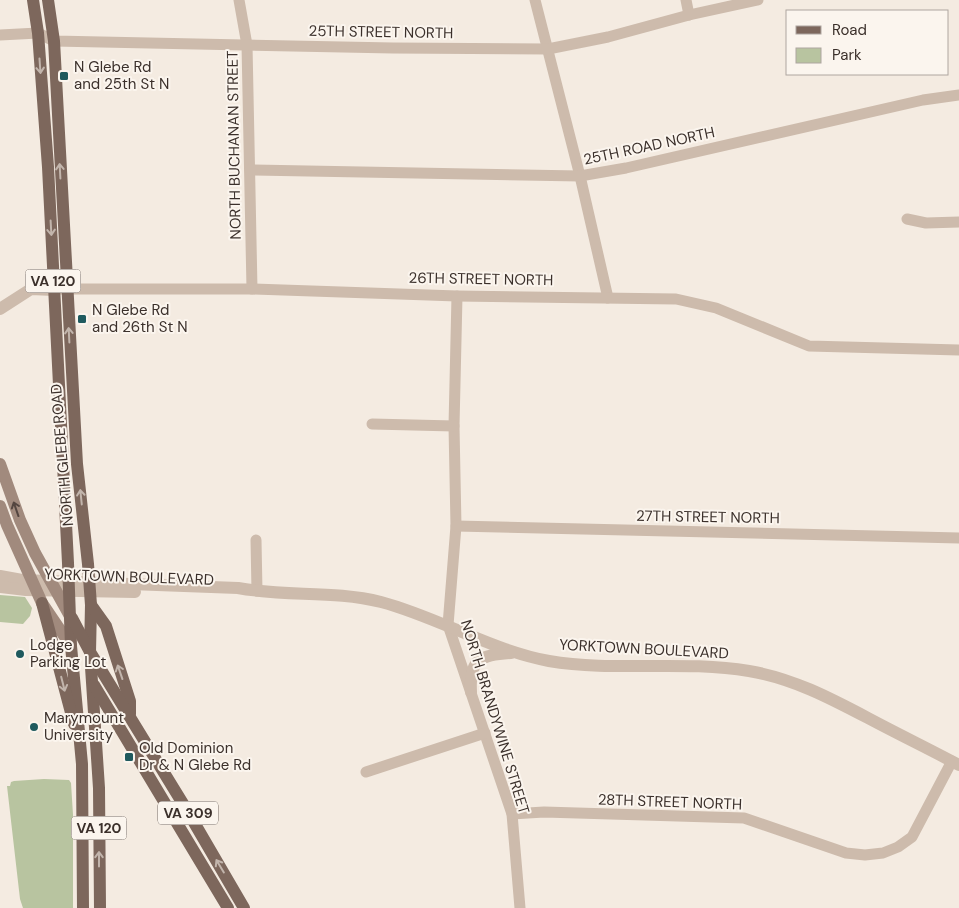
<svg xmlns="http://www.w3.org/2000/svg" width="959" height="908" viewBox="0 0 959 908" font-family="'DM Sans',sans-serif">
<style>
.green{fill:#b8c4a0}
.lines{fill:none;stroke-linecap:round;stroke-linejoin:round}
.minor{stroke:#cdbbac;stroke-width:11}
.tertiary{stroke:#cdbbac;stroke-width:12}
.secondary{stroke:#a18a7d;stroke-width:12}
.primary{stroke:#7d675c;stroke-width:12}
.oneway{stroke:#c2b5ac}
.oneway2{stroke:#544640}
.poi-dot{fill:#1f5a5e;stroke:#fbf5ee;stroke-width:2}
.labels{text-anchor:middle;stroke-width:4;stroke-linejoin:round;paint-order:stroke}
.shield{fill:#fbf5ee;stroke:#756b66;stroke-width:1}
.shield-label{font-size:14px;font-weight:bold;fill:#3b302b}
.street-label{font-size:15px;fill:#3b302b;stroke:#fbf5ee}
.poi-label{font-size:15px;fill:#3b302b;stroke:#fbf5ee;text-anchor:start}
</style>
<rect width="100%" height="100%" fill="#f4ebe1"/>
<g class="green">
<path d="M0 595 25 597 32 608 30 616 23 624 0 622Z"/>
<path d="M44 779 69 780 71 783 73 815V908H23L20 899 7 786H10L11 782 14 781Z"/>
</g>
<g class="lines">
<g class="minor">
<path d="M239 0 247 45 252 289"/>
<path d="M535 0 580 176 608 298"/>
<path d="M686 0 689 15"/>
<path d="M0 35 38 33 54 41 393 48 548 49 608 37 689 15 758 0"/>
<path d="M250 170 580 176 626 168 923 100 959 95"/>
<path d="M907 219 926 223 959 222"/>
<path d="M59 289H252L457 296 676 299 716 308 809 346 959 350"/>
<path d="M457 296 454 426 456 526 448 625 512 814 520 908"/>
<path d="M372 424 454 426"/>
<path d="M456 526 959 538"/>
<path d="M256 540 257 591"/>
<path d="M366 772 485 733"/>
<path d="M512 814 544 812 744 818 846 853 865 855 883 853 898 847 912 837 952 761"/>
</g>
<g class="tertiary">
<path d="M0 309 31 289 54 290"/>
<path d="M0 576 22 580 238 588C285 597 334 590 381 602 438 617 490 650 549 661 614 672 683 660 749 671 792 678 830 698 868 718 898 734 929 749 959 765"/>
<path d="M0 587 26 590 135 592"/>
<path d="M471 692C469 659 480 655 511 653"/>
</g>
<g class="secondary">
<path d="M0 464 20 520 35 553 70 616"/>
<path d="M0 506 7 525 42 603 71 646"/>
</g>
<g class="primary">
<path d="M33 0 38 33 48 167 68 563 71 646 82 764 83 908"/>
<path d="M48 0 54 41 77 464 88 564 91 605 90 652 99 788 100 908"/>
<path d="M42 603 74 724"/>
<path d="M91 605 106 626 130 701V714"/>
<path d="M72 618 90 652 185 807 244 908"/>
<path d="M94 685 228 908"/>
</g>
</g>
<defs><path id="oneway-shaft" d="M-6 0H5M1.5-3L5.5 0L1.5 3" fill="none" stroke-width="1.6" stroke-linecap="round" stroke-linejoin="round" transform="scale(1.25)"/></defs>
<g class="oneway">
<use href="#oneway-shaft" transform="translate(40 66) rotate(86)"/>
<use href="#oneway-shaft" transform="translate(60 171) rotate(-93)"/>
<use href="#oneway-shaft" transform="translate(51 228) rotate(87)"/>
<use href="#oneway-shaft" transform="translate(69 335) rotate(-93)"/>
<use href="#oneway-shaft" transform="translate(81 497) rotate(-96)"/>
<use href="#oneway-shaft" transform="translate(120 672) rotate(-109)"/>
<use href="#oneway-shaft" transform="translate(63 684) rotate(76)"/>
<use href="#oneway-shaft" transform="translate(99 859) rotate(-90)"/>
<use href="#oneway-shaft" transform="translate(220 866) rotate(-121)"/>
</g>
<use class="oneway2" href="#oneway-shaft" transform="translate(16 509) rotate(-109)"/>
<g class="poi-dot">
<rect x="59" y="71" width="10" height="10" rx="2.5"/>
<rect x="77" y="314" width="10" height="10" rx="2.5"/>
<circle cx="20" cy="654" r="5"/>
<circle cx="34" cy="727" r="5"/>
<rect x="124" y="752" width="10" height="10" rx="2.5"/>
</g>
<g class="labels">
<g class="shield">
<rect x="25.5" y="269.5" width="55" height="23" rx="4"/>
<rect x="158" y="801.5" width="60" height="23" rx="4"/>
<rect x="71.5" y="816.5" width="55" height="23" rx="4"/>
</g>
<g class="shield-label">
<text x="53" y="286">VA 120</text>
<text x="188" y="818">VA 309</text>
<text x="99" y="833">VA 120</text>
</g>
<g class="street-label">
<text transform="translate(381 32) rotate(1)" y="5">25TH STREET NORTH</text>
<text transform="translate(234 145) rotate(-91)" y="5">NORTH BUCHANAN STREET</text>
<text transform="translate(649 146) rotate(-12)" y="5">25TH ROAD NORTH</text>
<text transform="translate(481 279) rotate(1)" y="5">26TH STREET NORTH</text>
<text transform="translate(62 455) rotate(-95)" y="5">NORTH GLEBE ROAD</text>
<text transform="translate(708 517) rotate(1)" y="5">27TH STREET NORTH</text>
<text transform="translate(129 577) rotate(2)" y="5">YORKTOWN BOULEVARD</text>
<text transform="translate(644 649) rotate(3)" y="5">YORKTOWN BOULEVARD</text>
<text transform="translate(495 717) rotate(73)" y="5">NORTH BRANDYWINE STREET</text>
<text transform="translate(670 802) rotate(2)" y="5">28TH STREET NORTH</text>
</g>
<g class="poi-label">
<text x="74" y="72">N Glebe Rd<tspan x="74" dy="17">and 25th St N</tspan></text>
<text x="92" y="315">N Glebe Rd<tspan x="92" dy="17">and 26th St N</tspan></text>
<text x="30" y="650">Lodge<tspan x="30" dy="17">Parking Lot</tspan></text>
<text x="44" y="723">Marymount<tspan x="44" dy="17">University</tspan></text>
<text x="139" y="753">Old Dominion<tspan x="139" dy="17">Dr &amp; N Glebe Rd</tspan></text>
</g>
</g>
<rect x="786" y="10" width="162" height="65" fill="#fbf5ee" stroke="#aea6a0"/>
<rect x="796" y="26" width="25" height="8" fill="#7d675c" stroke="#aea6a0"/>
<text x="832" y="35" font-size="15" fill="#3b302b">Road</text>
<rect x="796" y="48" width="25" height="15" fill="#b8c4a0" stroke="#aea6a0"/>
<text x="832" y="60" font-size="15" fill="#3b302b">Park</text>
</svg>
